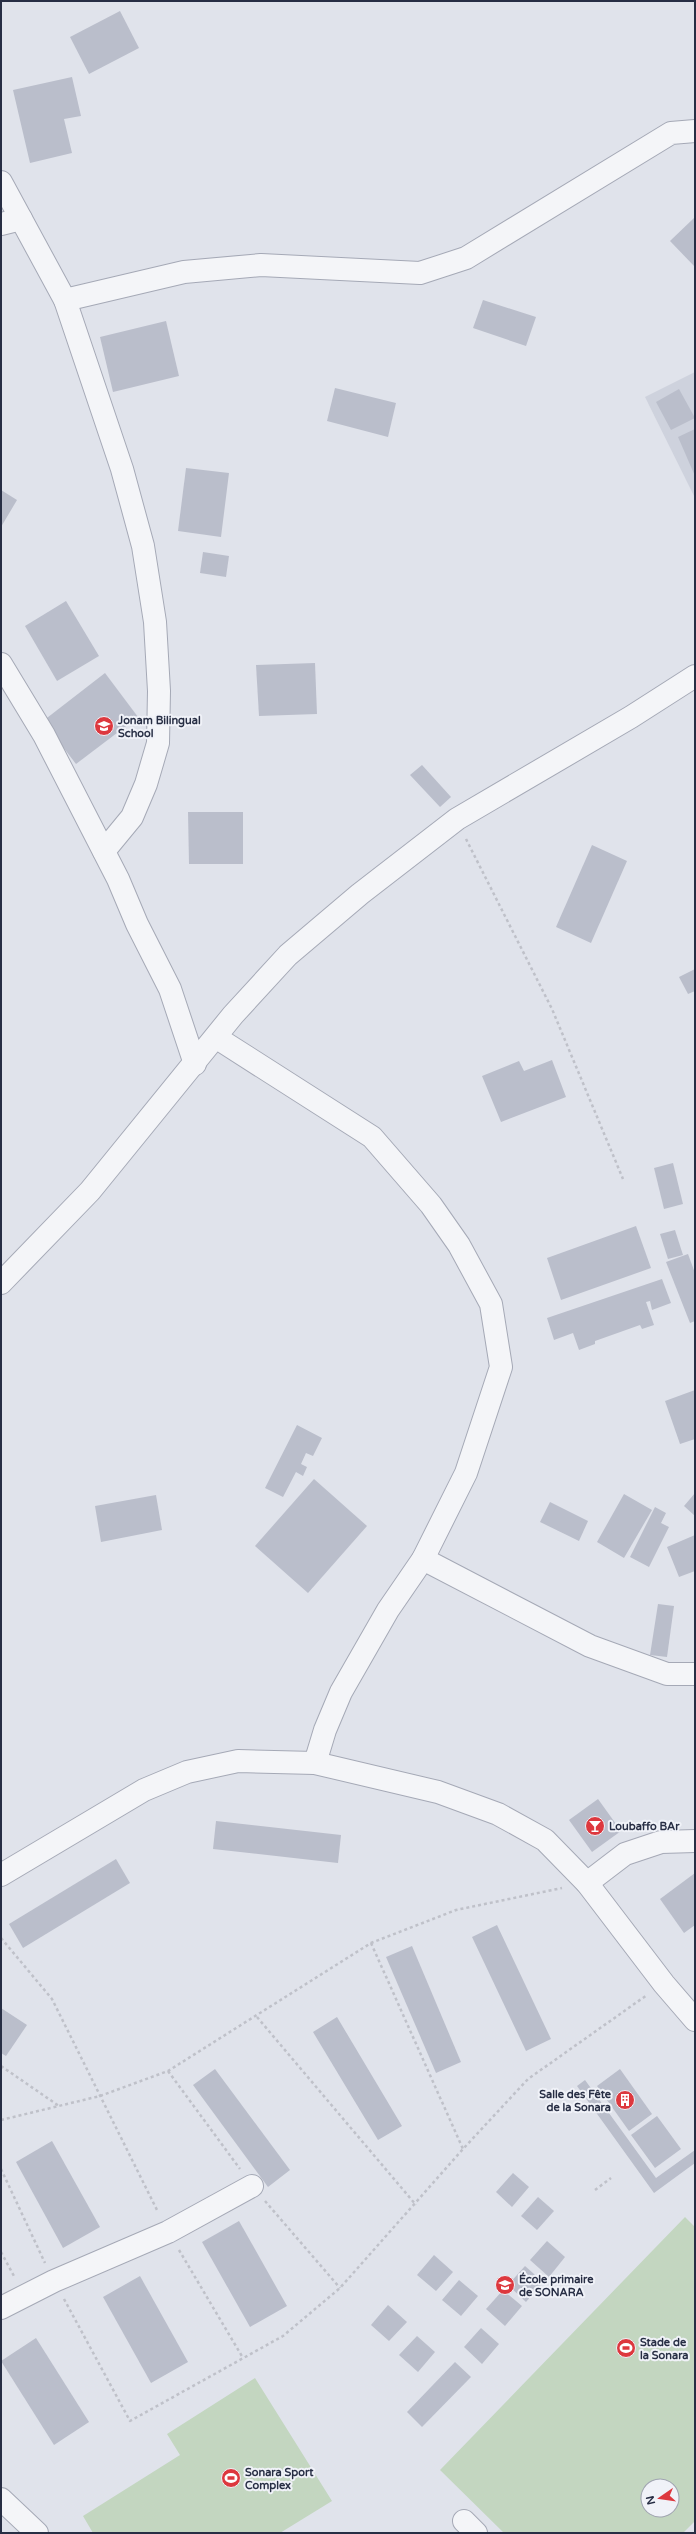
<svg xmlns="http://www.w3.org/2000/svg" width="696" height="2534" viewBox="0 0 696 2534" font-family="'Varela Round',sans-serif">
<style>
.built{fill:#ced2dd}
.green{fill:#c3d6c0;fill-rule:evenodd}
.building{fill:#babecb}
.lines{fill:none;stroke-linecap:round;stroke-linejoin:round}
.minor-casing{stroke:#a5a9b6;stroke-width:24}
.tertiary-casing{stroke:#a5a9b6;stroke-width:24}
.path{stroke:#bfc1c9;stroke-width:2.5;stroke-dasharray:3 3;stroke-linecap:butt}
.minor{stroke:#f4f5f8;stroke-width:22}
.tertiary{stroke:#f4f5f8;stroke-width:22}
.labels{text-anchor:middle;stroke-width:4;stroke-linejoin:round;paint-order:stroke}
.poi-label{font-size:11px;font-weight:bold;fill:#272e44;stroke:#f0f2f8;text-anchor:start}
</style>
<rect width="100%" height="100%" fill="#e0e3eb"/>
<path class="built" d="M695 372V498L645 397Z"/>
<g class="green">
<path d="M685 2217 695 2227V2521L683 2533H504L440 2470ZM648 2486H672V2510H648Z"/>
<path d="M255 2378 332 2501 280 2533H93L83 2516 180 2455 167 2434Z"/>
</g>
<g class="building">
<path d="M120 11 139 48 89 74 70 37Z"/>
<path d="M72 77 81 116 64 119 72 153 30 163 13 90Z"/>
<path d="M694 218 695 219V267L670 241Z"/>
<path d="M483 300 536 317 526 346 473 328Z"/>
<path d="M166 321 179 376 113 392 100 337Z"/>
<path d="M335 388 396 403 388 437 327 421Z"/>
<path d="M679 389 695 418 671 430 656 402Z"/>
<path d="M695 429V476L678 437Z"/>
<path d="M186 468 229 473 221 537 178 531Z"/>
<path d="M1 490 17 500 1 527Z"/>
<path d="M203 552 229 556 226 577 200 573Z"/>
<path d="M66 601 99 656 57 681 25 626Z"/>
<path d="M315 663 317 714 259 716 256 665Z"/>
<path d="M105 673 138 717 76 764 43 721Z"/>
<path d="M422 765 451 797 440 807 410 775Z"/>
<path d="M188 812H243V864H189Z"/>
<path d="M592 845 627 861 591 943 556 927Z"/>
<path d="M695 969V991L688 994 679 977Z"/>
<path d="M552 1060 566 1097 501 1122 482 1076 519 1061 524 1071Z"/>
<path d="M673 1163 683 1204 664 1209 654 1168Z"/>
<path d="M636 1226 651 1268 561 1300 547 1258Z"/>
<path d="M675 1230 683 1255 668 1259 660 1234Z"/>
<path d="M688 1254 695 1273V1321L690 1323 666 1262Z"/>
<path d="M662 1279 671 1303 652 1310 650 1301 646 1302 654 1325 642 1329 640 1325 595 1341V1344L579 1350 573 1333 554 1340 547 1318Z"/>
<path d="M695 1390V1439L680 1444 665 1401Z"/>
<path d="M297 1425 322 1438 313 1456 306 1453 301 1464 307 1467 303 1476 296 1472 283 1497 265 1488Z"/>
<path d="M314 1479 367 1526 308 1593 255 1546Z"/>
<path d="M695 1493V1516L684 1506Z"/>
<path d="M624 1494 652 1510 624 1558 597 1542Z"/>
<path d="M156 1495 162 1530 101 1542 95 1506Z"/>
<path d="M550 1502 588 1521 579 1541 540 1522Z"/>
<path d="M655 1507 666 1513 661 1523 669 1527 649 1567 630 1557Z"/>
<path d="M695 1535V1571L679 1577 667 1547Z"/>
<path d="M658 1604 674 1606 667 1657 650 1655Z"/>
<path d="M598 1799 621 1831 592 1852 569 1820Z"/>
<path d="M216 1821 341 1835 338 1863 213 1849Z"/>
<path d="M116 1859 130 1883 23 1948 9 1924Z"/>
<path d="M695 1873V1925L684 1933 660 1899Z"/>
<path d="M497 1925 551 2039 526 2051 472 1937Z"/>
<path d="M412 1946 461 2062 436 2073 386 1957Z"/>
<path d="M1 2008 27 2025 6 2056 1 2053Z"/>
<path d="M337 2017 402 2126 378 2140 313 2032Z"/>
<path d="M215 2069 290 2170 268 2187 193 2085Z"/>
<path d="M620 2069 652 2114 629 2131 597 2086Z"/>
<path d="M585 2080 656 2178 695 2150V2163L654 2193 577 2086Z"/>
<path d="M657 2116 681 2149 655 2168 631 2135Z"/>
<path d="M52 2141 100 2227 63 2248 16 2162Z"/>
<path d="M513 2173 529 2187 512 2207 496 2192Z"/>
<path d="M538 2197 554 2211 537 2230 521 2216Z"/>
<path d="M239 2221 287 2306 250 2327 202 2242Z"/>
<path d="M547 2241 565 2257 549 2277 530 2260Z"/>
<path d="M434 2255 453 2272 436 2291 417 2275Z"/>
<path d="M525 2266 543 2282 526 2302 508 2285Z"/>
<path d="M140 2276 188 2362 151 2383 103 2297Z"/>
<path d="M459 2280 478 2296 461 2316 442 2300Z"/>
<path d="M503 2290 522 2306 505 2326 486 2309Z"/>
<path d="M388 2305 407 2322 389 2341 371 2325Z"/>
<path d="M481 2328 499 2344 482 2364 464 2347Z"/>
<path d="M417 2336 435 2352 418 2372 399 2355Z"/>
<path d="M36 2338 89 2422 54 2445 1 2361Z"/>
<path d="M455 2362 471 2377 422 2427 407 2412Z"/>
</g>
<g class="lines">
<defs>
<g id="minor">
<path d="M1 182 65 300 122 469 143 546 155 622 159 691 158 743 146 784 132 817 104 851"/>
<path d="M1 224 21 219"/>
<path d="M65 300 184 272 261 265 420 273 466 258 671 133 695 131"/>
<path d="M1 664 44 735 118 879 137 924 170 989 195 1064"/>
<path d="M217 1038 372 1137 431 1205 459 1245 491 1304 501 1367 466 1473 423 1559 388 1610 341 1692 325 1730 315 1763"/>
<path d="M423 1559 590 1646 667 1674H695"/>
<path d="M587 1883 625 1854 661 1842 695 1841"/>
<path d="M1 2308 54 2281 168 2232 252 2186"/>
<path d="M464 2521 476 2533"/>
</g>
<g id="tertiary">
<path d="M1 1283 90 1191 233 1015 288 955 360 894 457 819 631 717 695 676"/>
<path d="M1 1875 144 1790 187 1772 238 1761 315 1763 438 1792 498 1814 545 1840 587 1883 664 1984 695 2020"/>
<path d="M1 2499 37 2533"/>
</g>
</defs>
<use href="#minor" class="minor-casing"/>
<use href="#tertiary" class="tertiary-casing"/>
<g class="path">
<path d="M466 839 552 1009 623 1179"/>
<path d="M1 1938 52 1999 158 2212"/>
<path d="M371 1943 463 2149"/>
<path d="M257 2017 416 2205"/>
<path d="M1 2066 59 2106"/>
<path d="M168 2071 240 2169"/>
<path d="M1 2120 100 2096 168 2071 371 1943 456 1910 562 1888"/>
<path d="M1 2169 45 2263"/>
<path d="M595 2190 611 2178"/>
<path d="M265 2201 340 2288"/>
<path d="M179 2250 243 2358"/>
<path d="M1 2252 15 2278"/>
<path d="M64 2299 130 2421 283 2336 340 2288 463 2149 528 2079 647 1995"/>
</g>
<use href="#minor" class="minor"/>
<use href="#tertiary" class="tertiary"/>
</g>
<defs>
<symbol id="school-disc" viewBox="-11 -11 22 22"><circle r="9.5" fill="#dd383e" stroke="#f0f2f8"/><path d="M0-5L7-2L0 1L-7-2ZM-4 1L0 2.5L4 1V4Q0 6-4 4Z" fill="#fff"/></symbol>
<symbol id="bar-disc" viewBox="-11 -11 22 22"><circle r="9.5" fill="#dd383e" stroke="#f0f2f8"/><path d="M-6-5H6L.8 .8V4.5H3.5V6h-7V4.5H-.8V.8Z" fill="#fff"/></symbol>
<symbol id="building-disc" viewBox="-11 -11 22 22"><circle r="9.5" fill="#dd383e" stroke="#f0f2f8"/><path d="M-4-6H4V6H1V3H-1V6H-4ZM-2.5-4.3h1.7v1.8h-1.7ZM.8-4.3h1.7v1.8H.8ZM-2.5-1h1.7V.8h-1.7ZM.8-1h1.7V.8H.8Z" fill="#fff"/></symbol>
<symbol id="stadium-disc" viewBox="-11 -11 22 22"><circle r="9.5" fill="#dd383e" stroke="#f0f2f8"/><path d="M0-5a6.5 5 0 1 0 0 10a6.5 5 0 1 0 0-10ZM-3.5-1.8h7v3.6h-7Z" fill="#fff"/></symbol>
</defs>
<g fill-rule="evenodd">
<use href="#school-disc" x="93" y="715" width="22" height="22"/>
<use href="#bar-disc" x="584" y="1815" width="22" height="22"/>
<use href="#building-disc" x="614" y="2089" width="22" height="22"/>
<use href="#school-disc" x="494" y="2274" width="22" height="22"/>
<use href="#stadium-disc" x="615" y="2337" width="22" height="22"/>
<use href="#stadium-disc" x="220" y="2467" width="22" height="22"/>
</g>
<g class="labels">
<g class="poi-label">
<text x="118" y="724">Jonam Bilingual<tspan x="118" dy="13">School</tspan></text>
<text x="609" y="1830">Loubaffo BAr</text>
<text x="611" y="2098" text-anchor="end">Salle des Fête<tspan x="611" dy="13">de la Sonara</tspan></text>
<text x="519" y="2283">École primaire<tspan x="519" dy="13">de SONARA</tspan></text>
<text x="640" y="2346">Stade de<tspan x="640" dy="13">la Sonara</tspan></text>
<text x="245" y="2476">Sonara Sport<tspan x="245" dy="13">Complex</tspan></text>
</g>
</g>
<rect width="696" height="2534" fill="none" stroke="#272e44" stroke-width="4"/>
<g transform="translate(660 2498) rotate(257)"><circle r="19" fill="#f0f2f8" stroke="#a0a4b0"/>
<path d="M0-3L7 15L0 10L-7 15Z" fill="#dd383e"/>
<text y="-6" font-size="11" font-weight="bold" text-anchor="middle" fill="#272e44">N</text>
</g>
</svg>
